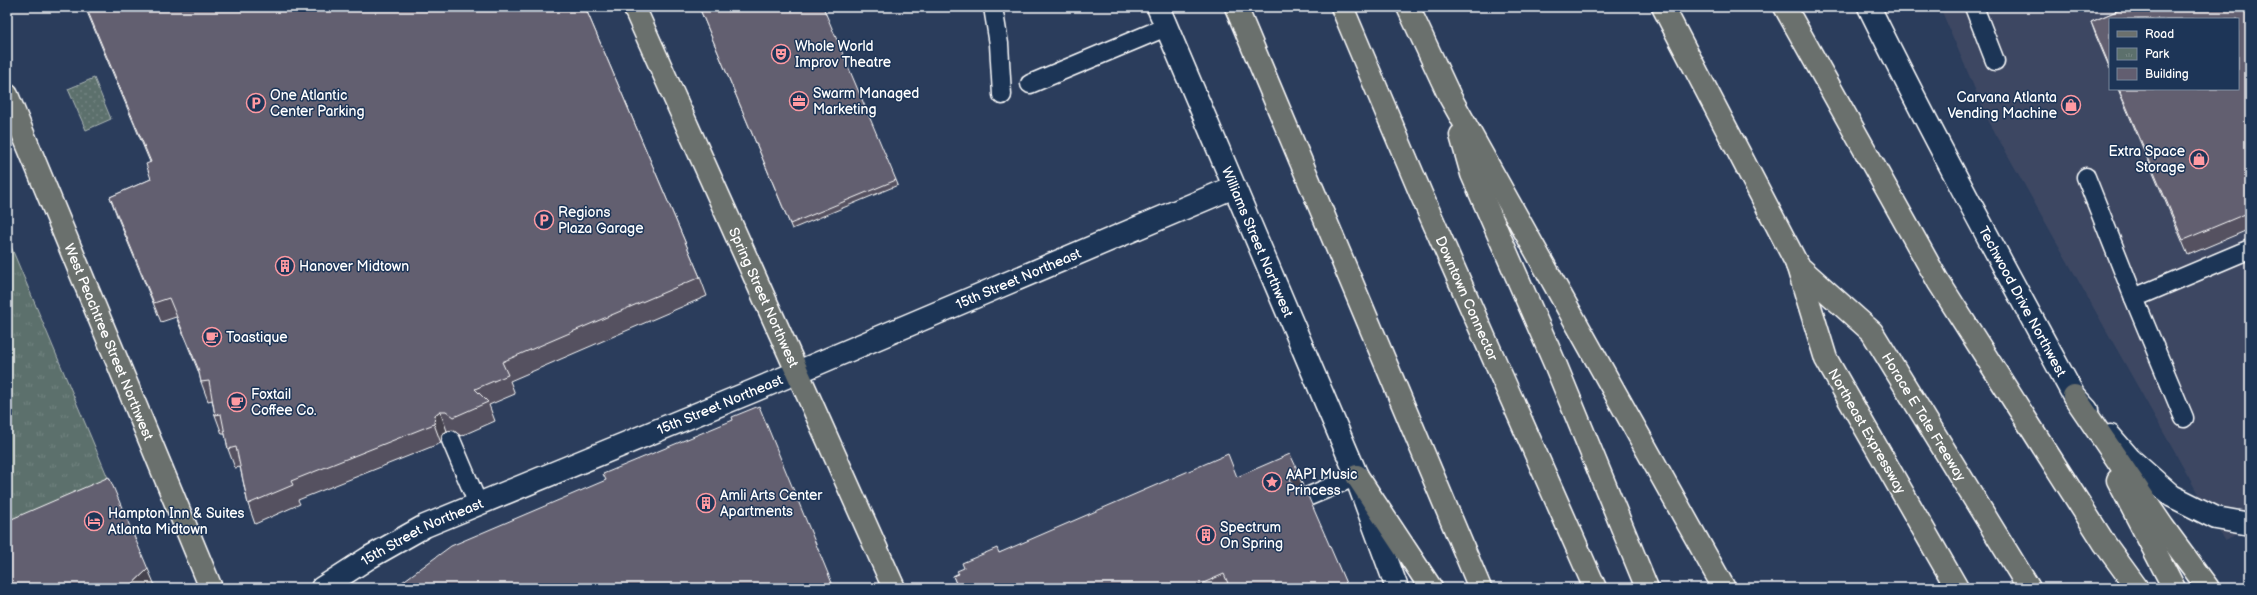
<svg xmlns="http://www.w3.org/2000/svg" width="2257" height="595" viewBox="0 0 2257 595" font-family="'Balsamiq Sans',sans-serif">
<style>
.built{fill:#3c4762;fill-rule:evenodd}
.grass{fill:url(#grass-dots);stroke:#aeb8b6}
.park{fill:url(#park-tufts);stroke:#aeb8b6}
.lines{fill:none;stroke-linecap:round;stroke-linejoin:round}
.lane-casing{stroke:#fff;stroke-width:21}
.street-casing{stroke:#fff;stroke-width:25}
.secondary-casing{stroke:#fff;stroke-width:25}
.primary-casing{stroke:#fff;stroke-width:25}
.highway-casing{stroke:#fff;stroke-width:25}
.lane{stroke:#1d3557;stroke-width:18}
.street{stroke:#1d3557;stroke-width:22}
.secondary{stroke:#1d3557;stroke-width:22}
.primary{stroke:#6b706d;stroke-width:22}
.highway{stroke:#6b706d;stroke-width:22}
.wall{fill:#545160;stroke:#fff}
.shaded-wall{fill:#45424e;stroke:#fff}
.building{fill:#625e70;stroke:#fff}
.labels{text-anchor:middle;stroke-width:3;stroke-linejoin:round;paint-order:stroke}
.poi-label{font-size:14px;fill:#fff;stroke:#1d3557;text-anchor:start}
.street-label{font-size:14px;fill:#fff;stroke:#1d3557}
</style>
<defs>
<pattern id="grass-dots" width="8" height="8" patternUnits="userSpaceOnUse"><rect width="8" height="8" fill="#5c706c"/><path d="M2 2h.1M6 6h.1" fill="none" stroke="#748582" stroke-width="1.8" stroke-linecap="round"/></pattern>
<pattern id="park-tufts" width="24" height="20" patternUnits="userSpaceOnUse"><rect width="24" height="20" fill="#5c706c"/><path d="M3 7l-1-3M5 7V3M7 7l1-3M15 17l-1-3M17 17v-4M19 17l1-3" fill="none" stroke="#748582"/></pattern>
</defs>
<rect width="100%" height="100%" fill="#2b3d5c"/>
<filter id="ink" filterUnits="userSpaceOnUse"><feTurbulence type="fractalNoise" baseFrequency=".025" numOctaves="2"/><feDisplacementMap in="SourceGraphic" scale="8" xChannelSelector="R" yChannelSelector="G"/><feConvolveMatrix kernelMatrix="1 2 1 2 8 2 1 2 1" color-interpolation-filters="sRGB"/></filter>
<g filter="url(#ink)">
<path class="built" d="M1940 7H2250V529L2224 540 1988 120ZM2110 19H2238V89H2110Z"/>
<path class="grass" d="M94 78 111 119 86 130 68 89Z"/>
<path class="park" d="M7 237 116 497 7 544Z"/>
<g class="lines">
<defs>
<g id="lane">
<path d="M993 7 999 44 1002 95"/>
<path d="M1974 7 1995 61"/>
<path d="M1030 84 1166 27"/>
<path d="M2086 177 2134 298"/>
<path d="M2184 418 2134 298 2250 249"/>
<path d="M451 440 478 504"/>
<path d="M1307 497 1357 476"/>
</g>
<g id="street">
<path d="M1359 485 1397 588"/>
<path id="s1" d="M322 588 370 557 425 526 753 391 1234 187"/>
</g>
<g id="secondary">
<path id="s2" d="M1158 7 1357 476"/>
<path id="s3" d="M1869 7C1934 139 2004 267 2074 396L2087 410"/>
<path d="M2110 436 2129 458 2172 496 2216 518 2250 524"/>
</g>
<g id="primary">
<path id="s4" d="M634 7 894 588"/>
<path id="s5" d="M7 95 211 588"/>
</g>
<g id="highway">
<path d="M1236 7 1480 588"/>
<path id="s6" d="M1342 7 1421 194 1595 588"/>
<path d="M1408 7 1450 97 1724 588"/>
<path id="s7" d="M1663 7 1797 264 1826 359 1957 588"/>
<path d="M1785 7 1938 281 2105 544 2137 588"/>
<path d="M1461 135 1472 174 1556 366 1647 588"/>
<path id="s8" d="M1797 265 1872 332 2029 588"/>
<path d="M2074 396 2163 527 2208 588"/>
<path d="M1357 476 1431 588"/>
<path d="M2118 480 2174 588"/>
</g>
</defs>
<use href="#lane" class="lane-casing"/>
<use href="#street" class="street-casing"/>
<use href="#secondary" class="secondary-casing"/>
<use href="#primary" class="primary-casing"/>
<use href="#highway" class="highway-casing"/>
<use href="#lane" class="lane"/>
<use href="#street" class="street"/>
<use href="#secondary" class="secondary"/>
<use href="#primary" class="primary"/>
<use href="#highway" class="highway"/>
</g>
<g class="wall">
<path d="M85 7H585L700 277 707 296 510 381 515 394 489 405 495 421 461 436 453 430 447 431 442 434 441 443 298 500 300 504 255 524 248 504 240 467 235 468 228 449 225 434H222L215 415 212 400 208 401 201 382 199 373 176 317 161 322 117 216 110 197 151 179 150 162Z"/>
<path d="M699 7 896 180 898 185 792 229Z"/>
<path d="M2126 7H2250V229L2188 255 2118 89H2238V19H2110V69L2096 36 2091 22Z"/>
<path d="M1297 469 1303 487 1302 489 1348 588H958L953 576 999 553 1237 477Z"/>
</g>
<g class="shaded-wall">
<path d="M440 411 447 431 442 434 441 443 434 424 435 415Z"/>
<path d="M1297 469 1303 487 1297 495 1291 484 1290 477Z"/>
<path d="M148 569 156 588H128Z"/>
</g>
<g class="building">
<path d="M86 7H585L700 277 502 362 508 375 475 389 488 402 454 417 446 411H440L435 415 434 424 291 481 293 485 248 504 236 447 228 449 221 414 215 415 209 381 201 382 198 368 169 298 154 303 110 197 151 179 146 164 151 162Z"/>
<path d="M699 7H823L896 180 790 224Z"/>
<path d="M2126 7H2250V212L2183 240 2119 89H2238V19H2110V67L2091 22Z"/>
<path d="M759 406 834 588H394L451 546 606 480 603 474 733 420 732 417Z"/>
<path d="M1228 454 1237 477 1290 454 1297 469 1290 477 1291 484 1299 490 1305 489 1348 588H1230L1224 574 1192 588H958L953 576 959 574 957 571 964 568 962 563 997 548 999 553Z"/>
<path d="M109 477 148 569 128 588H7V521Z"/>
</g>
</g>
<defs>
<symbol id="theatre-ring" viewBox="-11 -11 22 22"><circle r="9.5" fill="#1d3557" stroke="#ff9aa2" stroke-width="1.5"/><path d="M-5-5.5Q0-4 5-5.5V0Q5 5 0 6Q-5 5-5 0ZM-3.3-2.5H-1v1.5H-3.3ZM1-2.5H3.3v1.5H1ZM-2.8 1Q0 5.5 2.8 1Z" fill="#ff9aa2"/></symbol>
<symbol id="office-ring" viewBox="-11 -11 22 22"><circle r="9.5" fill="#1d3557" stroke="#ff9aa2" stroke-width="1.5"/><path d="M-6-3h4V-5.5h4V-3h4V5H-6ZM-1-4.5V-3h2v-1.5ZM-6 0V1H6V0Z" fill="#ff9aa2"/></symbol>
<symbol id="parking-ring" viewBox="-11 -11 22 22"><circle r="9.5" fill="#1d3557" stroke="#ff9aa2" stroke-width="1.5"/><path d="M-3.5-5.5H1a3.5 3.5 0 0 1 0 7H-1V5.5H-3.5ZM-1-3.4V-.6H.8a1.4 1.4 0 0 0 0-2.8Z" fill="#ff9aa2"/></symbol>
<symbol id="shop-ring" viewBox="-11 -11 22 22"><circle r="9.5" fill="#1d3557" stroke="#ff9aa2" stroke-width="1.5"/><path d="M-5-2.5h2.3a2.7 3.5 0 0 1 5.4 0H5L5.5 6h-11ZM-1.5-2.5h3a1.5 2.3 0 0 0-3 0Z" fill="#ff9aa2"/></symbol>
<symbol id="building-ring" viewBox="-11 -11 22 22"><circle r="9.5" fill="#1d3557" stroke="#ff9aa2" stroke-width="1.5"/><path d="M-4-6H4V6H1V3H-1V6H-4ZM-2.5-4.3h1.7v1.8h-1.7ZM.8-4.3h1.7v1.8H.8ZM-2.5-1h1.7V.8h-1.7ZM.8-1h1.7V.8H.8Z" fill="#ff9aa2"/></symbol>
<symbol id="cafe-ring" viewBox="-11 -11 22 22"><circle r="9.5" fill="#1d3557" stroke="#ff9aa2" stroke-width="1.5"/><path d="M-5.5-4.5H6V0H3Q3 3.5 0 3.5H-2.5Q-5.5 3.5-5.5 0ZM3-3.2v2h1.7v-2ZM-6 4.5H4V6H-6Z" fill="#ff9aa2"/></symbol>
<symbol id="sight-ring" viewBox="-11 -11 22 22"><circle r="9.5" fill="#1d3557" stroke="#ff9aa2" stroke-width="1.5"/><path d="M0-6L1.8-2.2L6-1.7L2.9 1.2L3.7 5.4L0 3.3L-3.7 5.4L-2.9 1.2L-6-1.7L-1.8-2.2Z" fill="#ff9aa2"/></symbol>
<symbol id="hotel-ring" viewBox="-11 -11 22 22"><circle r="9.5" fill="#1d3557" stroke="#ff9aa2" stroke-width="1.5"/><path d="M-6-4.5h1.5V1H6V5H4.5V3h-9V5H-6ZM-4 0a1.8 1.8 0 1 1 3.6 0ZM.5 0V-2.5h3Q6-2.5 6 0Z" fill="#ff9aa2"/></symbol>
</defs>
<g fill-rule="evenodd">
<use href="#theatre-ring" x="770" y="43" width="22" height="22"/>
<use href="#office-ring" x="788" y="90" width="22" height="22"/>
<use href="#parking-ring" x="245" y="92" width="22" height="22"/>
<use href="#shop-ring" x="2060" y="94" width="22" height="22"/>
<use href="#shop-ring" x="2188" y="148" width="22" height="22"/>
<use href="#parking-ring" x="533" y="209" width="22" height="22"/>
<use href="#building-ring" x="274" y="255" width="22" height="22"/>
<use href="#cafe-ring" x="201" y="326" width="22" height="22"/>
<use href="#cafe-ring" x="226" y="391" width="22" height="22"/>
<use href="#sight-ring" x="1261" y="471" width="22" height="22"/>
<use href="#building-ring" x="695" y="492" width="22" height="22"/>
<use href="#hotel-ring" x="83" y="510" width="22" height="22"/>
<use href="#building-ring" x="1195" y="524" width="22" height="22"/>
</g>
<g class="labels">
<g class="poi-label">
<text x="795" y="51">Whole World<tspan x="795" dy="16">Improv Theatre</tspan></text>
<text x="813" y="98">Swarm Managed<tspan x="813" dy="16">Marketing</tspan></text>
<text x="270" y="100">One Atlantic<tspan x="270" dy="16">Center Parking</tspan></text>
<text x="2057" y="102" text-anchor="end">Carvana Atlanta<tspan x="2057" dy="16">Vending Machine</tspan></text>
<text x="2185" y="156" text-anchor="end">Extra Space<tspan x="2185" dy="16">Storage</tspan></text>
<text x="558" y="217">Regions<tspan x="558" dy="16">Plaza Garage</tspan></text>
<text x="299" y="271">Hanover Midtown</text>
<text x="226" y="342">Toastique</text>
<text x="251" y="399">Foxtail<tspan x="251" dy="16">Coffee Co.</tspan></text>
<text x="1286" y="479">AAPI Music<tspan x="1286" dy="16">Princess</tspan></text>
<text x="720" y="500">Amli Arts Center<tspan x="720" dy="16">Apartments</tspan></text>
<text x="108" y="518">Hampton Inn &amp; Suites<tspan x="108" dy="16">Atlanta Midtown</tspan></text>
<text x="1220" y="532">Spectrum<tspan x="1220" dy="16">On Spring</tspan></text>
</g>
<g class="street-label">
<text dy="5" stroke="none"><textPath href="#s2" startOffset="255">Williams Street Northwest</textPath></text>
<text dy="5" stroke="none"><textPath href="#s1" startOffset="763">15th Street Northeast</textPath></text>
<text dy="5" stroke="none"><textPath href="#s4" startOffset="318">Spring Street Northwest</textPath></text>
<text dy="5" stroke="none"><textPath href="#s6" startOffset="317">Downtown Connector</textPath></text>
<text dy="5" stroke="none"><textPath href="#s3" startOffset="332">Techwood Drive Northwest</textPath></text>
<text dy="5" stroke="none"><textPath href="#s5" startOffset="267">West Peachtree Street Northwest</textPath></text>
<text dy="5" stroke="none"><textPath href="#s1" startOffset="439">15th Street Northeast</textPath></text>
<text dy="5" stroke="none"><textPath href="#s8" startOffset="200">Horace E Tate Freeway</textPath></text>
<text dy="5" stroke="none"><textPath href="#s7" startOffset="472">Northeast Expressway</textPath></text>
<text dy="5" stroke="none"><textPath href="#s1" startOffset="115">15th Street Northeast</textPath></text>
</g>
</g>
<rect width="2257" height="595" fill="none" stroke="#1d3557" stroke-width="24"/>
<rect x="12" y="12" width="2233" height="571" fill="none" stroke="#fff" stroke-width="1.5" filter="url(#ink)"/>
<rect x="2109" y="18" width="130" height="72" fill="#1d3557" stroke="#77869a"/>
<rect x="2117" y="31" width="20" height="6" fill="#6b706d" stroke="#77869a"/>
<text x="2145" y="38" font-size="12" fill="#ffffff">Road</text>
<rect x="2117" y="48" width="20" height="12" fill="url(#park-tufts)" stroke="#77869a"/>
<text x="2145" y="58" font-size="12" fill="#ffffff">Park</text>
<rect x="2117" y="68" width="20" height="12" fill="#625e70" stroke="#77869a"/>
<text x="2145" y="78" font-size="12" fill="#ffffff">Building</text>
</svg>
